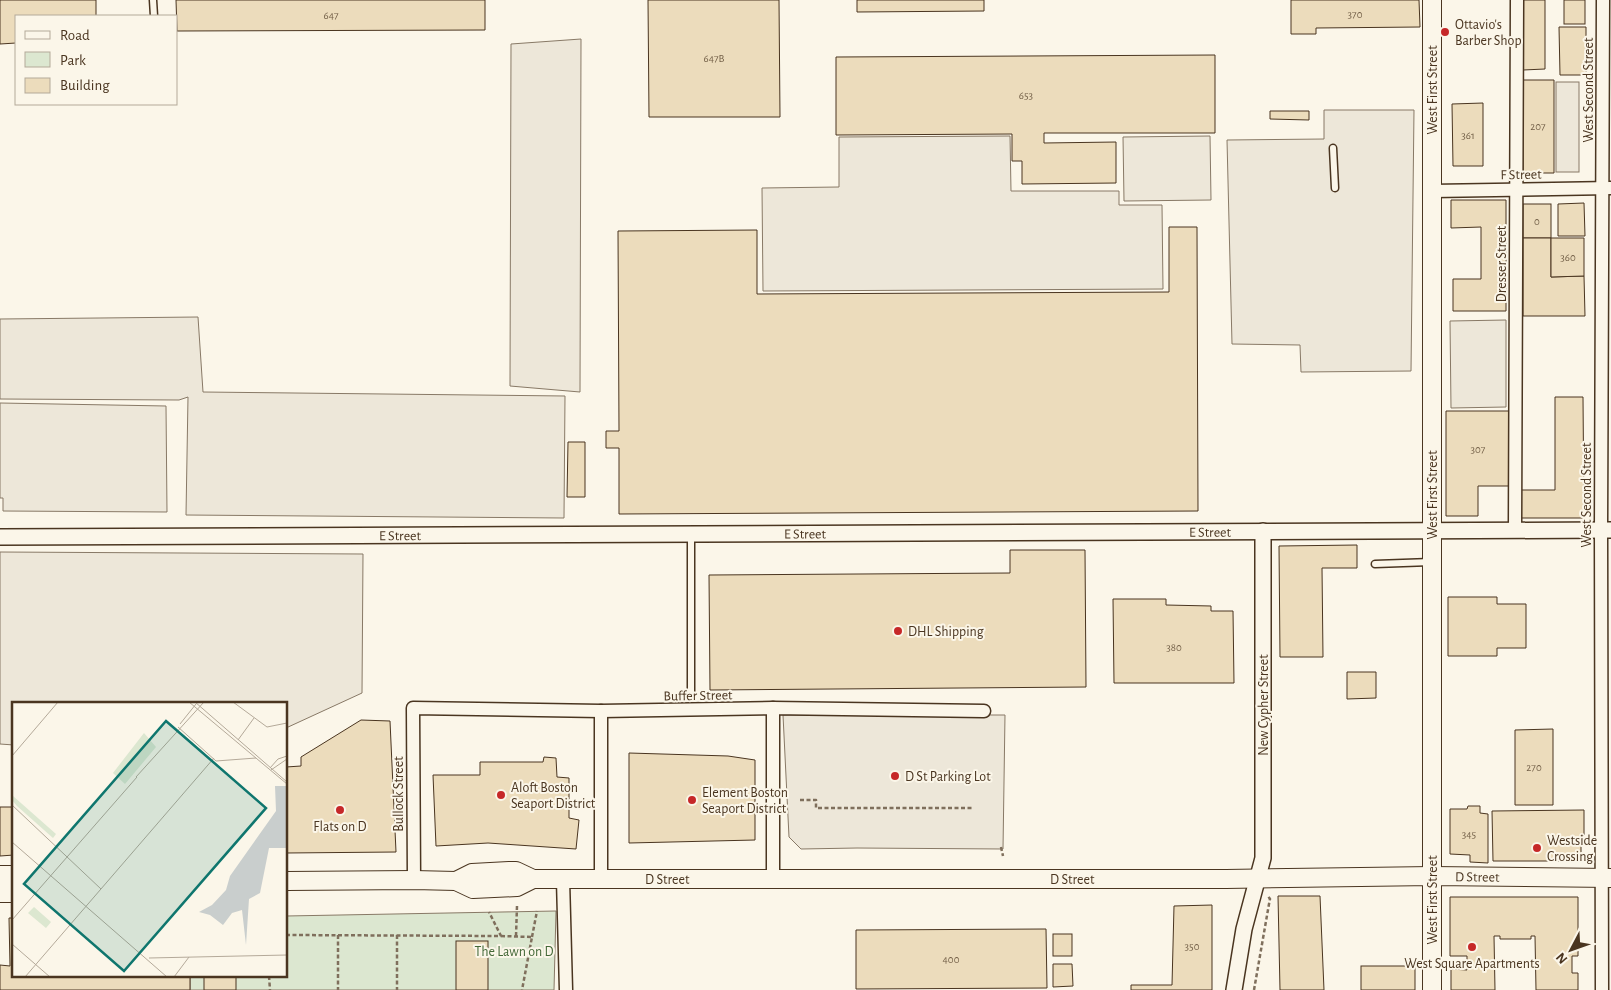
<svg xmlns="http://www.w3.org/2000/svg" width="1611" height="990" viewBox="0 0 1611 990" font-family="'Alegreya Sans',sans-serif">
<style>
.green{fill:#dce7d0;stroke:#887966}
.parking{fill:#ede7d9;stroke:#887966}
.building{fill:#ecdcbc;stroke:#4a3520}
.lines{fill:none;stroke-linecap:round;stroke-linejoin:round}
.service-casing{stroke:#4a3520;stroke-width:9}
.minor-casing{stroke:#4a3520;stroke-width:15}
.tertiary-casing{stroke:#4a3520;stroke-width:18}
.secondary-casing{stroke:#4a3520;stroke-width:20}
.path{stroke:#7f6f5c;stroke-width:2.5;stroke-dasharray:4 2.5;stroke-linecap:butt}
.service{stroke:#fbf6e9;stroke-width:6}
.minor{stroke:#fbf6e9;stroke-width:12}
.tertiary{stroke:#fbf6e9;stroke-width:15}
.secondary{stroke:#fbf6e9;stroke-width:18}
.poi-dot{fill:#c62828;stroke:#fbf6e9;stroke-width:2}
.labels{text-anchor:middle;stroke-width:4;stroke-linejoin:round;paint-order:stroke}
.number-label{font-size:11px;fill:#725f47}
.poi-label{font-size:14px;fill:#4a3520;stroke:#fbf6e9;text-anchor:start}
.street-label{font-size:14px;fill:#4a3520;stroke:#fbf6e9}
.park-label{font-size:14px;fill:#436837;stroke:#fbf6e9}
.inset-road{fill:none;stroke:#b4a999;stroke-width:1}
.view{fill:#0f766e;fill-opacity:0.15;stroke:#0f766e;stroke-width:2.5}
.inset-edge{fill:none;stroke:#4a3520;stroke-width:2.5}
</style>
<rect width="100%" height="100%" fill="#fbf6e9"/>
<path class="green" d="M556 911 554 990H190V976H286V916Z"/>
<g class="parking">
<path d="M581 39 580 392 510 386 511 44Z"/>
<rect x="1556" y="82" width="23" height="90"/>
<path d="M1324 110H1414L1411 371 1301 372 1300 345 1232 344 1227 140 1324 139Z"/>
<path d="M1010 136 1011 191H1119V205H1162L1163 289 763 291 762 188 839 187V137Z"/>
<path d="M1210 136 1211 200 1124 201 1123 137Z"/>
<path d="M198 317 203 392 565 396 564 518 186 515 188 397 179 400 0 399V319Z"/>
<path d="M1506 320V407L1451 408 1450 321Z"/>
<path d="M0 403 166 406 167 512 3 511V498H0Z"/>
<path d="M0 552 363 554 362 693 286 728V704H14V745L0 744Z"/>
<path d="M783 715H1005L1003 849 857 848 801 849 789 837Z"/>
</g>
<g class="building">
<path d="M0 0H96V16H16V43L0 44Z"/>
<path d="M176 0H485V30L177 31Z"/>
<path d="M648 0H779L780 117H649Z"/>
<path d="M857 0H984V11L857 12Z"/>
<path d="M1291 0H1419L1420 27 1316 28V34H1291Z"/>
<path d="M1522 0H1545V69L1523 70Z"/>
<rect x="1564" y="0" width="21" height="24"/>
<path d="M1559 27H1586V75H1560Z"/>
<path d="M1215 55V133H1044V143L1116 142V183L1022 184V161H1012V134L836 135V57Z"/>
<path d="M1522 80H1554V173H1523Z"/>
<path d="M1483 103V166H1453L1452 104Z"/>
<path d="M1270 111H1309V120L1270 119Z"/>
<path d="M1451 200H1506V311H1453V279H1481V227L1451 228Z"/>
<path d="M1584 203 1585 236H1558V204Z"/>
<rect x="1523" y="204" width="28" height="34"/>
<path d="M1169 227H1197L1198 511 619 514V448H606V431H619L618 231 757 230V294L1169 292Z"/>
<path d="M1523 238H1551V277L1584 276 1585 316H1523Z"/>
<path d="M1551 238H1584V276L1551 277Z"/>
<path d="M1555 397H1583L1584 518H1517V490H1555Z"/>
<path d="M1446 411H1510V486H1478V516H1446Z"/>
<path d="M568 442H585V497H567Z"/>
<path d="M1357 545V568H1322L1323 657H1280L1279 546Z"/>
<path d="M1010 550H1085L1086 687 710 690 709 575 1010 573Z"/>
<path d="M1448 597H1497V604H1526V648H1497V656H1448Z"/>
<path d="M1113 599H1166V605L1211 606V611H1233L1234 683H1114Z"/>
<path d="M1347 672H1376V698L1347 699Z"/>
<path d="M361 720 390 721 396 852 286 853V767L301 766V757Z"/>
<path d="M1553 729V805H1515V730Z"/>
<path d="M629 753 728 756 755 760V840L629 843Z"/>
<path d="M544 757 556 758 557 777 569 778V818L579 820 576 849 488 843 436 846 433 775H480V762H543Z"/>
<path d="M1468 806H1480V813L1488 814V863L1470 862V855L1450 854V809H1467Z"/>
<path d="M0 807H14V855L0 856Z"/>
<path d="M1584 810V835H1581V861H1493L1492 811Z"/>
<path d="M1278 896H1320L1324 990H1280Z"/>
<path d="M1450 897H1578V956H1572V973H1578V990H1536L1535 936H1531V939H1500V936H1494L1495 990H1451V969L1467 970V956H1450Z"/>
<path d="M1212 905V990H1131V985H1172L1174 906Z"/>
<path d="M9 918H14V976H190V990H0V965L10 966Z"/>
<path d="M1046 929 1047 988 856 989V930Z"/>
<rect x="1053" y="934" width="19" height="22"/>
<rect x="456" y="941" width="32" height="49"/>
<path d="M1053 964H1072L1073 986 1053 987Z"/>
<rect x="1361" y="966" width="54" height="24"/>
<rect x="204" y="976" width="32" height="14"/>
</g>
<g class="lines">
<defs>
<g id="service">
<path d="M153 0 154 16"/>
<path d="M1333 148 1335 188"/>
<path d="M1375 564 1431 562"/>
<path d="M691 692V534"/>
</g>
<g id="minor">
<path d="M1432 191 1611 188"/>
<path d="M1515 529 1517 0"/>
<path d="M773 708V879"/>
<path d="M601 711V880"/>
<path d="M414 880 413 708 601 711 773 708 984 711"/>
<path d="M563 880 566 990"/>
<path d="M1602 990 1601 530 1603 0"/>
</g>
<g id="tertiary">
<path id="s1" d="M0 537 1611 530"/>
<path d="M1234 990 1244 929 1263 858V531"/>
</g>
<g id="secondary">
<path d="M1432 0V990"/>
<path d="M0 875H14"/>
<path d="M286 881 414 880 456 881 473 889 517 887 533 879"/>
<path id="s2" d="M456 881 472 873 509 871H516L533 879H1226L1432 876 1611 878"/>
<path d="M0 893H14"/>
</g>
</defs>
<use href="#service" class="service-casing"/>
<use href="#minor" class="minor-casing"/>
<use href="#tertiary" class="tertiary-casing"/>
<use href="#secondary" class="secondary-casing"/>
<g class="path">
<path d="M800 800H816V808H972"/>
<path d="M1001 847 1003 856"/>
<path d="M286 935 501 936 489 912"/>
<path d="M338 935V990"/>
<path d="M397 935V990"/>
<path d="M501 936 532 937 522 990"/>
<path d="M516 936 517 906"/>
<path d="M532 937 537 911"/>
<path d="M269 976 270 990"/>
<path d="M1254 990 1269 904 1270 899 1268 896"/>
</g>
<use href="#service" class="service"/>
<use href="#minor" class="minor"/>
<use href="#tertiary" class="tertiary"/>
<use href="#secondary" class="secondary"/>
</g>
<g class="poi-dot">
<circle cx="1445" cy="32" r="5"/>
<circle cx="898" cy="631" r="5"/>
<circle cx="895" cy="776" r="5"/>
<circle cx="501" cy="795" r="5"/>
<circle cx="692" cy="800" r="5"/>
<circle cx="340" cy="810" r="5"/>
<circle cx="1537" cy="848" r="5"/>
<circle cx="1472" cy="947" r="5"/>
</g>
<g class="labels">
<g class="number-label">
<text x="1355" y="18">370</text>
<text x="331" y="19">647</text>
<text x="714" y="62">647B</text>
<text x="1026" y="99">653</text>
<text x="1538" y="130">207</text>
<text x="1468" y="139">361</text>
<text x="1537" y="225">0</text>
<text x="1568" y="261">360</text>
<text x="1478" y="453">307</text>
<text x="1174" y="651">380</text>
<text x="1534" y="771">270</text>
<text x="1469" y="838">345</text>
<text x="1192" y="950">350</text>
<text x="951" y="963">400</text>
</g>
<g class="poi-label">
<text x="1455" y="29">Ottavio's<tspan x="1455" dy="16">Barber Shop</tspan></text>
<text x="908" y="636">DHL Shipping</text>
<text x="905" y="781">D St Parking Lot</text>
<text x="511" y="792">Aloft Boston<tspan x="511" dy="16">Seaport District</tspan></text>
<text x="702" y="797">Element Boston<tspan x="702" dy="16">Seaport District</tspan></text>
<text x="340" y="831" text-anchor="middle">Flats on D</text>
<text x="1547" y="845">Westside<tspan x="1547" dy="16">Crossing</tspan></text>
<text x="1472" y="968" text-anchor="middle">West Square Apartments</text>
</g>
<g class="street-label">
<text transform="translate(1432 90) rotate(-90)" y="5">West First Street</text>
<text transform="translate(1588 90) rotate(-90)" y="5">West Second Street</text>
<text transform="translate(1521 174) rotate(-1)" y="5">F Street</text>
<text transform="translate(1501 264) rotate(-90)" y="5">Dresser Street</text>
<text transform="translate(1432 495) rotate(-90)" y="5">West First Street</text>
<text transform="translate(1586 495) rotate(-90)" y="5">West Second Street</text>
<text dy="5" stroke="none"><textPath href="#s1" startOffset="1210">E Street</textPath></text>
<text dy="5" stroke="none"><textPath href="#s1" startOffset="805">E Street</textPath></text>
<text dy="5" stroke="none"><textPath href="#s1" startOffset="400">E Street</textPath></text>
<text transform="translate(698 695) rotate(-1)" y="5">Buffer Street</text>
<text transform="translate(1263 705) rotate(-90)" y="5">New Cypher Street</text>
<text transform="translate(398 794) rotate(-90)" y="5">Bullock Street</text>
<text dy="5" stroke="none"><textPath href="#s2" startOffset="1025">D Street</textPath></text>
<text dy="5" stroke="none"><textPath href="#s2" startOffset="620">D Street</textPath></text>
<text dy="5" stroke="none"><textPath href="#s2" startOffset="215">D Street</textPath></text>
<text transform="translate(1432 900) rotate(-90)" y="5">West First Street</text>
</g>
<g class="park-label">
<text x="514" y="956">The Lawn on D</text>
</g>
</g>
<g transform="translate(12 702)">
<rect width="275" height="275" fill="#fbf6e9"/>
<path d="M132 31 144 45 113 82 101 71ZM0 90 1 94 44 132 41 136 5 104 0 98ZM22 205 39 220 34 226 16 211Z" fill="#dce7d0"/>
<path d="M263 84H275V146H257L248 191 237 197 234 243 230 208 220 211 211 223 198 213 187 210 200 203 214 188 218 174 264 109Z" fill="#c9cecd"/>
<path class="inset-road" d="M177 0 275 82M183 0 275 80M221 0 255 25 275 21M168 22 184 2M166 25 204 59 244 56M226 38 242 16M0 54 46 0M258 66 266 57 275 54M259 68 275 57M124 75 192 0M0 103 89 187M0 140 155 275M0 218 125 75M0 242 38 275M137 256 275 253M13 275 202 56M162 275 177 255"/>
<path class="view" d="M154 19 254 106 112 269 12 182Z"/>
<rect width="275" height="275" class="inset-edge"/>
</g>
<rect x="15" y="15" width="162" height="90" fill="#fbf6e9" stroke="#b4a999"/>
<rect x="25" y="31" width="25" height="8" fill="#fbf6e9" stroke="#b4a999"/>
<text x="60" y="40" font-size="15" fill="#4a3520">Road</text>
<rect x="25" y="52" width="25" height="15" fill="#dce7d0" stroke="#b4a999"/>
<text x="60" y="65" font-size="15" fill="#4a3520">Park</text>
<rect x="25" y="78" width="25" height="15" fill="#ecdcbc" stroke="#b4a999"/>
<text x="60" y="90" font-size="15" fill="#4a3520">Building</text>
<g transform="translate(1571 950) rotate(229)" stroke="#fbf6e9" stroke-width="4" paint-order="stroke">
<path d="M0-4L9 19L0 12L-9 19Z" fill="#4a3520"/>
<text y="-8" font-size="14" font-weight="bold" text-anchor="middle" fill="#4a3520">N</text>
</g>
</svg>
